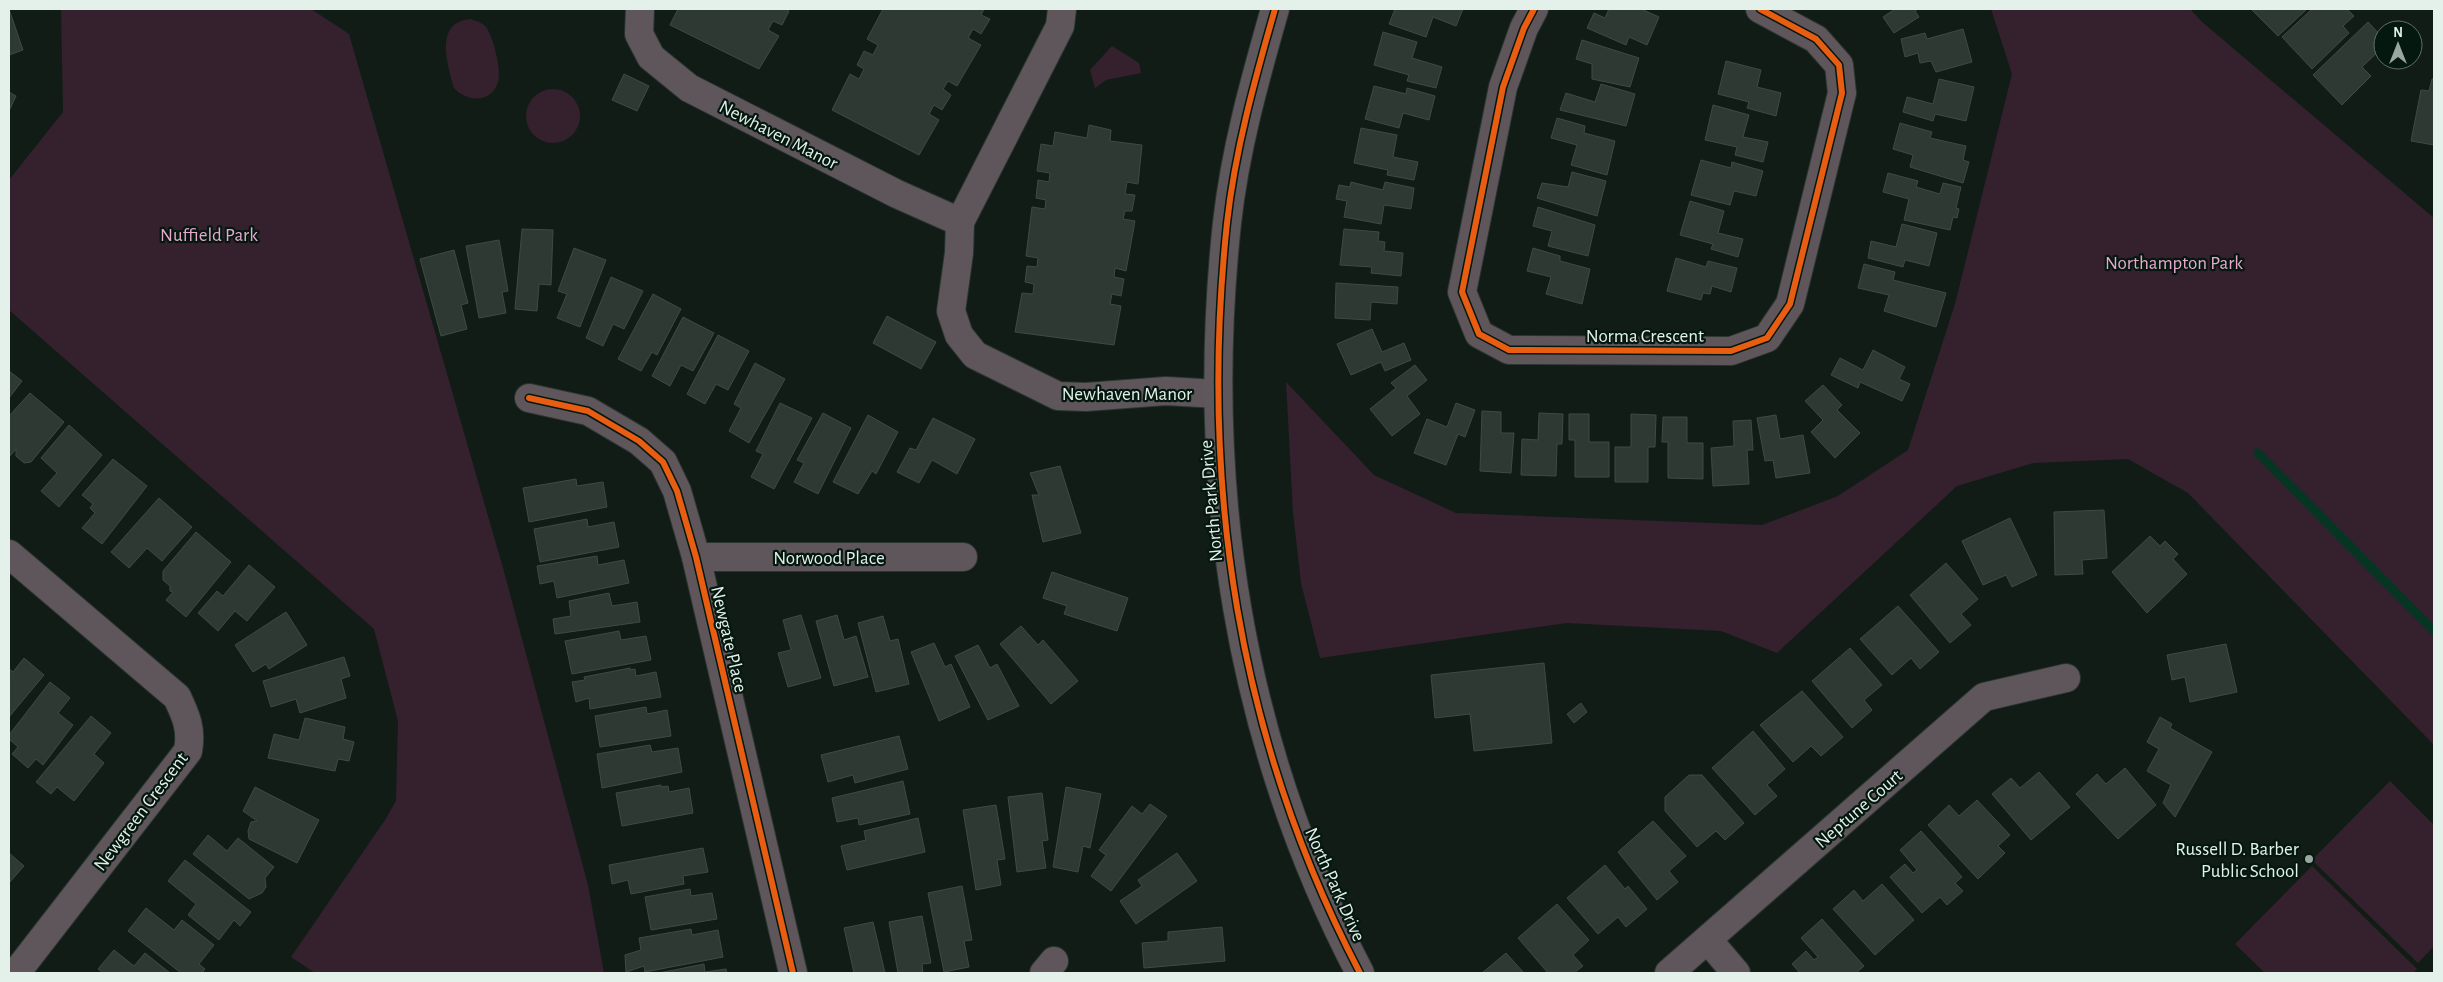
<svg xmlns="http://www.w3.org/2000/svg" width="2443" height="982" viewBox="0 0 2443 982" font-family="'Alegreya Sans',sans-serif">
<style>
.green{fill:#35212d}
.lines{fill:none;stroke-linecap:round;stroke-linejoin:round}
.stream{stroke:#063524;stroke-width:9}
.building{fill:#2f3934;stroke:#404a45}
.minor-casing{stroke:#2b3530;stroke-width:30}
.major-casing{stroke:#2b3530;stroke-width:30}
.minor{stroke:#5f565c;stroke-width:28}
.major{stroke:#5e585c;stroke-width:28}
.cycleway-casing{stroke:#04180f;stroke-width:9}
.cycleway{stroke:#e95d12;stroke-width:6}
.poi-dot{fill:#9aa6a0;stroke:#04180f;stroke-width:2}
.labels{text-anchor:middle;stroke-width:4.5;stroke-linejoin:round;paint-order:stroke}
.street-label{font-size:19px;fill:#e4f1ea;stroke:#04180f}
.park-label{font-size:19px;fill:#e9a7ce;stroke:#04180f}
.poi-label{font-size:19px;fill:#e4f1ea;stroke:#04180f;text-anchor:end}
</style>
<rect width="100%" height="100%" fill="#111c17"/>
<g class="green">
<path d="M61 9H311L349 34 503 568 588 885 604 973H315L291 957 385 820 396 801 398 721 374 629 9 310V180L63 112Z"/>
<path d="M1991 9H2190L2202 22 2434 218V745L2188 493 2128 459 2033 463 1957 486 1777 653 1721 631 1567 623 1320 658 1301 583 1293 512 1286 382 1374 475 1456 513 1762 525 1838 496 1908 450 1955 304 2012 74Z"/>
<path d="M471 19C476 21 481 22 485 26 493 34 502 72 498 82 491 104 467 102 454 88 448 65 433 22 471 19Z"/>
<path d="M1112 46 1139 63 1141 73 1106 80 1095 88 1090 70Z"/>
<circle cx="553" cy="116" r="27"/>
<path d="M2390 781 2434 825V946L2418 963 2312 860Z"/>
<path d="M2312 866 2417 969 2413 973H2265L2235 944Z"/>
</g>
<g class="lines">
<path class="stream" d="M2258 453 2434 631"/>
</g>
<g class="building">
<path d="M9 9 23 50 9 55Z"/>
<path d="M678 9H786L789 11 782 25 773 21 768 30 779 36 759 69 670 25Z"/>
<path d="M883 9H984L981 15 990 19 981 34 973 29 968 38 981 45 957 86 948 81 943 89 951 95 942 110 934 105 929 114 939 120 919 155 832 110 850 74 859 79 864 69 857 65 864 51 873 55 878 45 867 39Z"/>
<path d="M1395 9H1463L1456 26 1433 17 1426 37 1389 24Z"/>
<path d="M1609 9H1641L1659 17 1647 45 1629 37 1626 45 1587 28 1594 13 1605 18Z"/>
<path d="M1895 9H1918L1915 11 1919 17 1894 33 1883 17Z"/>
<path d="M2251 9H2307L2278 36Z"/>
<path d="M2312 9H2347L2354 16 2343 26 2349 33 2312 69 2282 37Z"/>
<path d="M2368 22 2383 38V47L2362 67 2371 76 2342 105 2313 75Z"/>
<path d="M1963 29 1972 62 1936 72 1931 61 1920 63 1918 53 1905 57 1901 39 1925 33 1927 39Z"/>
<path d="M1383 32 1417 42 1412 58 1442 67 1436 88 1407 81 1409 75 1374 65Z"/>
<path d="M1582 40 1639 58 1630 87 1592 79V64L1576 59Z"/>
<path d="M1726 61 1761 70 1757 87 1781 93 1776 116 1747 108 1749 102 1718 94Z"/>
<path d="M624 74 649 86 637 111 612 100Z"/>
<path d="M1939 79 1974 87 1966 121 1935 114 1933 121 1903 112 1907 97 1933 104Z"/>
<path d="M2432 79H2434V145L2411 141 2421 90 2429 91Z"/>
<path d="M1601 84 1635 94 1626 126 1560 110 1566 93 1595 102Z"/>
<path d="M1374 86 1406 94 1407 88 1435 96 1429 120 1403 113 1399 128 1365 119Z"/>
<path d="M9 92 16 96 9 111Z"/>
<path d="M1713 105 1749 115 1743 137 1768 142 1763 162 1735 155 1737 147 1705 140Z"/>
<path d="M1557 118 1585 126 1584 133 1615 141 1607 175 1571 165 1577 145 1551 138Z"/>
<path d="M1900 123 1932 132 1930 138 1966 146 1963 160 1969 162 1963 183 1910 167 1913 155 1893 149Z"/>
<path d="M1089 125 1111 130 1110 141 1142 145 1138 184 1127 182 1125 194 1135 195 1132 211H1125L1123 219 1135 221 1126 271 1115 268 1114 277 1124 279 1121 296 1112 294 1110 304 1121 306 1114 345 1015 332 1022 293 1033 294 1034 284 1025 282 1027 266 1037 267 1038 258 1026 256 1032 207 1045 209 1046 200 1036 198 1038 180 1049 182 1050 173 1037 171 1041 144 1053 146 1055 132 1087 138Z"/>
<path d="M1361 128 1397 135 1393 157 1418 162 1414 180 1387 175 1388 170 1354 163Z"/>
<path d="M1701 160 1731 168 1732 162 1763 171 1756 196 1734 191 1730 205 1691 195Z"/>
<path d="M1572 172 1606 181 1597 216 1537 198 1542 183 1568 187Z"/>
<path d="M1888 173 1918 181 1916 187 1940 194 1943 183 1961 187 1956 208 1959 209 1957 218 1953 217 1950 230 1904 220 1909 199 1883 192Z"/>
<path d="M1351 182 1383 190 1385 182 1414 188 1411 209 1384 205 1381 224 1344 217 1347 201 1336 199 1339 185 1350 187Z"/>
<path d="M1690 201 1724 211 1718 233 1743 239 1738 257 1711 249 1713 244 1680 235Z"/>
<path d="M1538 207 1595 225 1588 256 1548 246 1552 231 1533 226Z"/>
<path d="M1902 224 1937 233 1929 266 1905 260 1903 267 1868 258 1871 241 1896 247Z"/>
<path d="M522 229 553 230 551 285 539 284 537 311 515 309Z"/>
<path d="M1344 229 1379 232 1378 241 1385 242 1384 251 1403 253 1401 276 1371 273 1372 267 1340 265Z"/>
<path d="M499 240 508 291 502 292 506 313 479 318 466 246Z"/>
<path d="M574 248 606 260 580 327 557 318 567 294 558 291Z"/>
<path d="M1533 248 1560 256V261L1590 269 1582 304 1546 294 1551 277 1527 271Z"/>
<path d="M454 250 468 303 461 305 467 329 441 336 420 259Z"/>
<path d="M1676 258 1706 267 1708 261 1737 268 1731 292 1712 286 1710 294 1703 293 1701 300 1667 291Z"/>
<path d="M1864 264 1895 272 1893 280 1946 293 1936 327 1884 311 1889 295 1858 288Z"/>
<path d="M611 277 643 291 624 329 613 324 603 346 586 338Z"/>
<path d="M1336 283 1398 287 1397 304 1371 302 1370 320 1335 318Z"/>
<path d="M653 294 681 309 657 355 652 352 641 371 618 359Z"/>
<path d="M887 316 936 342 921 369 873 343Z"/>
<path d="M683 317 714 333 693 371 681 365 670 386 652 376Z"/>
<path d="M1372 329 1382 352 1404 343 1411 360 1385 371 1381 362 1351 375 1337 344Z"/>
<path d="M718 335 749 351 728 390 716 384 705 404 687 394Z"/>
<path d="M1873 350 1905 367 1899 379 1910 384 1902 401 1860 382 1858 388 1831 375 1840 358 1863 370Z"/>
<path d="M755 363 785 379 749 443 729 431 741 408 734 404Z"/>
<path d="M1415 365 1427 380 1407 396 1420 414 1392 436 1370 409 1396 388 1391 383Z"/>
<path d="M9 371 22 381 9 398Z"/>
<path d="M1823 385 1842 405 1837 410 1860 433 1835 458 1811 432 1823 420 1805 401Z"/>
<path d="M30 393 64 422 31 462 24 463 16 456V449L9 457V416Z"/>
<path d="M780 403 812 418 774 489 751 477 763 454 756 451Z"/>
<path d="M1456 403 1475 410 1465 437 1458 434 1446 465 1414 453 1427 419 1447 427Z"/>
<path d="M1482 411 1501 412V433H1514L1511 473 1480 471Z"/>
<path d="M823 413 851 428 818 494 794 482 804 463 797 460Z"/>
<path d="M1539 413 1563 414 1562 444H1557L1556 476 1521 475 1522 439 1538 440Z"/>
<path d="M1569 414H1589V442H1609V477H1575V440H1569Z"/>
<path d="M1631 414 1656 415 1655 447H1648V482H1615V447H1631Z"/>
<path d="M868 415 898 432 876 474 872 471 858 494 833 482Z"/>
<path d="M1776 415 1780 439 1803 435 1810 473 1776 478 1773 460 1765 461 1757 418Z"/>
<path d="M1663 417H1687V443H1703V479L1668 478V442H1662Z"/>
<path d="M933 418 975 439 957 474 932 460 919 483 897 472 910 448 916 450Z"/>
<path d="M1751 420 1753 450H1747L1749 484 1713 486 1711 448 1734 446 1733 421Z"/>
<path d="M69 425 102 455 59 507 41 491 57 473 41 458Z"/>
<path d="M113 459 147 486 102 544 82 528 95 513 90 508 93 504 82 495Z"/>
<path d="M1060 466 1081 533 1043 542 1032 495H1039L1030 473Z"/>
<path d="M576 479 577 486 603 482 607 507 529 522 523 488Z"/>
<path d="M159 498 192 527 162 561 147 548 129 568 111 552Z"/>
<path d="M2104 510 2107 558 2082 560 2083 574 2055 575 2054 512Z"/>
<path d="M2010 518 2037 575 2012 587 2006 575 1983 585 1962 541Z"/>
<path d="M587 519 588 527 614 522 619 547 540 562 534 529Z"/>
<path d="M196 532 231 562 186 617 166 600 173 592 170 591V586L163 580V571Z"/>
<path d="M2150 536 2160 546 2165 541 2178 554 2173 559 2187 574 2147 613 2112 572Z"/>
<path d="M597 556 598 565 624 560 629 583 557 598 554 581 540 584 537 566Z"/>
<path d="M1946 563 1978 599 1961 614 1971 625 1950 643 1910 595Z"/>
<path d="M249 565 275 587 247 621 235 611 218 631 198 613 217 591 223 596Z"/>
<path d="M1052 572 1128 598 1117 631 1064 614 1067 606 1043 598Z"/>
<path d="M609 593 612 606 637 602 640 622 555 634 553 619 571 616 569 601Z"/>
<path d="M1898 606 1939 652 1920 669 1911 658 1892 675 1860 639Z"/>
<path d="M286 612 307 645 269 669 266 664 253 672 235 645Z"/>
<path d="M801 615 821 678 788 687 778 653 791 650 783 620Z"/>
<path d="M837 615 844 640 856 636 868 677 834 686 816 621Z"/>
<path d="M883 616 890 641 898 639 909 684 876 692 858 623Z"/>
<path d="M1021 626 1038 645 1043 640 1078 681 1051 704 1000 644Z"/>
<path d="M619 631 621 640 646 636 651 660 572 674 565 641Z"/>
<path d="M934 643 945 667 951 664 970 707 939 721 911 652Z"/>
<path d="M2226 644 2237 692 2190 702 2185 677 2172 680 2167 655Z"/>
<path d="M978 645 990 668 997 664 1019 706 988 720 955 656Z"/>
<path d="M1850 648 1882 685 1864 700 1872 710 1852 728 1812 681Z"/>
<path d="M344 657 350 676 341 679 346 698 300 713 296 699 271 707 263 681Z"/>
<path d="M24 658 44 675 9 717V663V669L13 672Z"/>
<path d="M1544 663 1552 743 1474 751 1470 714 1435 718 1431 675Z"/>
<path d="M630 668V670L635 669 636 676 656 672 661 697 590 709 589 698 576 702 572 682 585 680 584 677Z"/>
<path d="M50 682 70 698 58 713 73 725 43 765 36 759 28 768 12 754 18 747 9 739V735Z"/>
<path d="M1802 691 1843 737 1821 756 1811 746 1793 762 1760 725Z"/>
<path d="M1581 703 1587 712 1574 723 1567 714Z"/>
<path d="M646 707 647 714 667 710 671 736 600 747 595 716Z"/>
<path d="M91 716 111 733 94 754 104 763 74 801 57 787 51 794 36 782Z"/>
<path d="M2160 717 2172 724 2170 728 2212 752 2175 817 2163 803 2171 785 2147 771 2159 749 2147 742Z"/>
<path d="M305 718 345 727 343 739 354 742 349 761 338 759 335 771 268 758 274 734 299 740Z"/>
<path d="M1753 731 1785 769 1767 785 1777 796 1755 815 1712 768Z"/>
<path d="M899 736 908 769 855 783 853 775 828 782 821 755Z"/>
<path d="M650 745 652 752 678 748 682 772 602 788 597 754Z"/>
<path d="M2125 768 2156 805 2118 839 2076 794 2097 774 2106 784Z"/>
<path d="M2039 772 2070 807 2031 840 1992 794 2011 778 2020 788Z"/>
<path d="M1689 775H1702L1744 823 1725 840 1716 831 1697 847 1665 811V797Z"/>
<path d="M903 781 910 814 859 825 858 818 837 822 832 798Z"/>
<path d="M661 785V787L668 786 669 792 689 788 693 813 622 826 616 793Z"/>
<path d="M255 787 319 820 297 863 249 839 248 831 251 822 257 821 243 811Z"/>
<path d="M1066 787 1101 794 1090 848 1083 846 1078 872 1053 867Z"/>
<path d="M1042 793 1048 840 1042 841 1046 868 1017 872 1008 797Z"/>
<path d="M1977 800 2010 835 1998 846 2005 853 1978 879 1928 825 1949 805 1959 816Z"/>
<path d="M1150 804 1167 816 1111 891 1091 876 1106 855 1099 850 1132 806 1142 814Z"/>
<path d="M996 805 1005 859 997 860 1001 885 976 890 963 810Z"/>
<path d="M918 818 925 852 847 870 841 846 866 840 864 831Z"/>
<path d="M1653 821 1686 856 1669 871 1678 882 1657 900 1618 852Z"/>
<path d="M1921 831 1962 877 1955 883 1963 891 1947 905 1940 897 1922 913 1890 877 1905 864 1913 873 1917 870 1900 850Z"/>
<path d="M208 835 227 851 238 838 274 867 265 878 266 887 262 893 249 899 193 854Z"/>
<path d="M703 848 708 872 683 876 684 884 631 894 628 880 612 884 609 865Z"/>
<path d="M9 853 24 866 9 883Z"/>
<path d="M1177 853 1197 881 1136 924 1120 901 1142 886 1138 880Z"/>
<path d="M185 860 251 912 240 926 234 920 219 940 188 915 196 904 168 881Z"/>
<path d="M1605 865 1625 889 1628 886 1647 909 1626 927 1618 917 1598 934 1567 898Z"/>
<path d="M1882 884 1914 920 1875 955 1833 909 1854 890 1863 901Z"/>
<path d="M962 886 972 940 964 941 969 967 944 972 928 893Z"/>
<path d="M690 889 691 896 712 893 717 919 651 930 645 897Z"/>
<path d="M1557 904 1589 940 1573 955 1583 966 1574 973H1548L1518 938Z"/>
<path d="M146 908 174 930 182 920 214 945 199 964 205 969 202 973H181L128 931Z"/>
<path d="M922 916 931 963 922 964 923 973H898L889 922Z"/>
<path d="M1822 919 1864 966 1856 973H1800L1792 964 1806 951 1814 960 1818 957 1801 938Z"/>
<path d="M873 922 885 973H854L844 928Z"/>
<path d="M1222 927 1225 961 1144 968 1142 943 1168 941V932Z"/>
<path d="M691 929 692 935 718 930 723 957 645 972 644 966 626 972 625 955 641 950 639 938Z"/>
<path d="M114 950 134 966 145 953 170 973H103L98 969Z"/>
<path d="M1506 953 1524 973H1482Z"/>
<path d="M704 964 705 972 726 969 727 973H659Z"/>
</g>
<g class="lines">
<defs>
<g id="minor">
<path d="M640 9 639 34 651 57 689 88 897 194 960 222"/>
<path d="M1062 9 1060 26 960 222 959 253 951 311 959 335 975 355 1058 396 1086 397 1166 391 1218 394"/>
<path d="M1534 9 1524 28 1503 87 1462 292 1479 334 1509 350 1731 351 1767 338 1790 304 1842 93 1839 65 1816 39 1760 9"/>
<path d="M529 398 588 411 639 441 663 462 677 491 696 557 793 973"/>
<path d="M9 554 177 697C186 716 192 729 188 751L16 973"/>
<path d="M696 557H963"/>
<path d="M1708 940 1736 973"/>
<path d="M1044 973 1054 961"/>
<path d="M1669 973 1984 697 2066 678"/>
</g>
<path id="major" d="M1275 9C1255 79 1235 150 1227 223 1199 484 1238 740 1360 973"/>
</defs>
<use href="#minor" class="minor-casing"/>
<use href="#major" class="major-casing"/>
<use href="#minor" class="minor"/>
<use href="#major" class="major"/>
<defs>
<g id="cycleway">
<path d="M1275 9C1255 79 1235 150 1227 223 1199 484 1238 740 1360 973"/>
<path d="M1534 9 1524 28 1503 87 1462 292 1479 334 1509 350 1731 351 1767 338 1790 304 1842 93 1839 65 1816 39 1760 9"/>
<path d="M529 398 588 411 639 441 663 462 677 491 696 557 793 973"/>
</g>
</defs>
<use href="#cycleway" class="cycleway-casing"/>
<use href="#cycleway" class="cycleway"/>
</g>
<circle class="poi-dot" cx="2309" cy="859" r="5"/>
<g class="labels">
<g class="street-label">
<text transform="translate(779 134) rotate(27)" y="7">Newhaven Manor</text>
<text x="1645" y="342">Norma Crescent</text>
<text x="1127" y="400">Newhaven Manor</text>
<text transform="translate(1210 501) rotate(-95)" y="7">North Park Drive</text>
<text x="829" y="564">Norwood Place</text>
<text transform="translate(730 639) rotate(77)" y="7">Newgate Place</text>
<text transform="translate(1858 808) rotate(-41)" y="7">Neptune Court</text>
<text transform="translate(140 811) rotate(-53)" y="7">Newgreen Crescent</text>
<text transform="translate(1336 884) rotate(66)" y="7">North Park Drive</text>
</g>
<g class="park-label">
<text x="209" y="241">Nuffield Park</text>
<text x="2174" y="269">Northampton Park</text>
</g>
<g class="poi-label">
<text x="2299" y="855">Russell D. Barber<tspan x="2299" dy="22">Public School</tspan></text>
</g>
</g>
<rect width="2443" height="982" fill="none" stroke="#e4f1ea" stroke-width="20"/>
<g transform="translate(2398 45)"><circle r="24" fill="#04180f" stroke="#5e6f67"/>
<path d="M0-4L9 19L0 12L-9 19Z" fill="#9aa6a0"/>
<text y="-8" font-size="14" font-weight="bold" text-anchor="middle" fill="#e4f1ea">N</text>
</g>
</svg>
